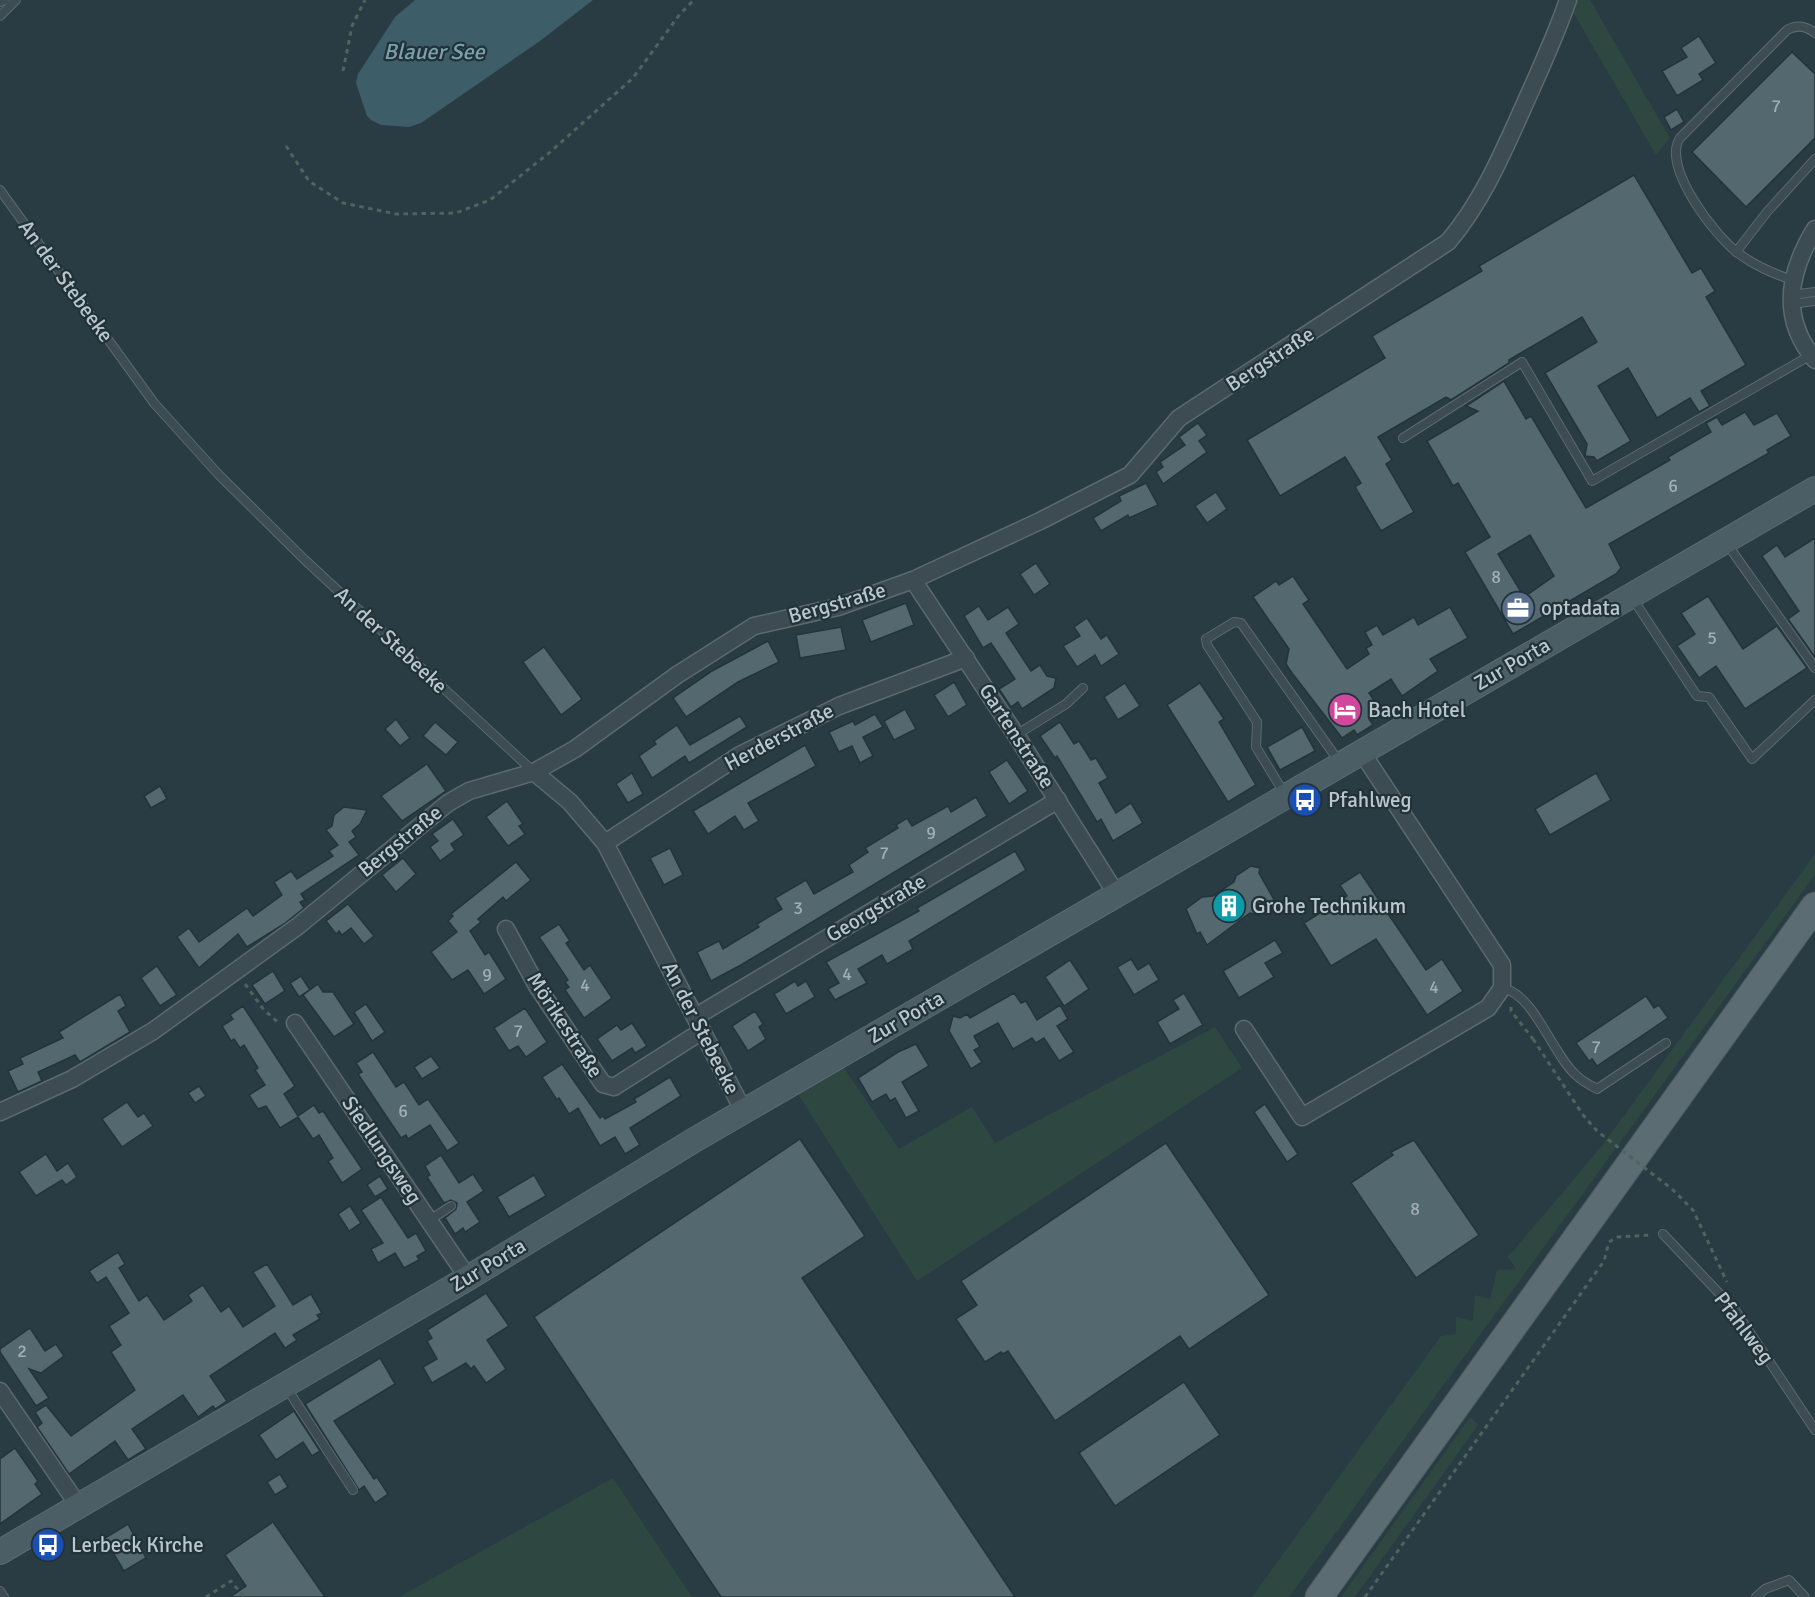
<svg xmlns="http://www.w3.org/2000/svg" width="1815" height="1597" viewBox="0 0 1815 1597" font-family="Signika,sans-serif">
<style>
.green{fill:#2e4741}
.water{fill:#3d5d69}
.building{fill:#54686f;stroke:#23343a;stroke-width:1.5;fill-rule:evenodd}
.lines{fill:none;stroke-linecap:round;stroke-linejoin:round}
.service-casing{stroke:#5b6a70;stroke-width:10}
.minor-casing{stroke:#5b6a70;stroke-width:19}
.secondary-casing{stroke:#5b6a70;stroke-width:26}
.primary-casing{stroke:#49595f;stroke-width:29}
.path{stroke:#4d645f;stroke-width:3;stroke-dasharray:4.5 4.5;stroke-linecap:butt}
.service{stroke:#3d4c52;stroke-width:8}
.minor{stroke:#3d4c52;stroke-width:16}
.secondary{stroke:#4b5d65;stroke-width:24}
.primary{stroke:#5b6c72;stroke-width:27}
.path-bridge{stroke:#4d645f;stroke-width:3;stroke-dasharray:4.5 4.5;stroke-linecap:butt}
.labels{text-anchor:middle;stroke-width:4.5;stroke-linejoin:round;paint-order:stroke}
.number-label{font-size:18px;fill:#a0afb5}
.street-label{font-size:21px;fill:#bac7cc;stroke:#213238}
.poi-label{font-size:21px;fill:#bac7cc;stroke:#213238;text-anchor:start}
.water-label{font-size:22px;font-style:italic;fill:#7ca1ad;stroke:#213238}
</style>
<rect width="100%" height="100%" fill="#293c43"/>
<g class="green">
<path d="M1566 0H1590L1670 138 1656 155Z"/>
<path d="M1815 854V875L1289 1597H1252L1441 1336 1456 1334V1317L1473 1321 1475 1295 1490 1299 1497 1270 1516 1269 1508 1257 1601 1147Z"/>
<path d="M1215 1027 1242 1068 917 1281 796 1091 842 1065 899 1149 972 1107 995 1143Z"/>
<path d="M1470 1417 1478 1425 1355 1597H1341Z"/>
<path d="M613 1478 692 1597H399Z"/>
</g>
<path class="water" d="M415 0H593L540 41 421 123 409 127 381 125 371 120 367 116 356 83 358 74 395 17Z"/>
<g class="building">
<path d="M1699 36 1716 63 1699 74 1703 80 1677 96 1662 71 1687 57 1681 48Z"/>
<path d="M1792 52 1815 74V138L1746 207 1692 152Z"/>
<path d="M1677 109 1684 122 1671 130 1664 117Z"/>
<path d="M1634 175 1692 273 1701 268 1715 291 1706 297 1746 365 1701 391 1710 406 1699 412 1690 398 1657 418 1628 368 1598 386 1631 441 1597 461 1594 457 1585 456 1587 444 1545 373 1597 342 1582 317 1509 360V363L1451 400 1446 397 1378 437 1392 460 1386 464 1414 512 1381 531 1355 487 1361 483 1345 457 1280 496 1247 440 1385 358 1372 336 1482 271 1479 266Z"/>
<path d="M1504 381 1526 419 1531 416 1586 508 1670 460 1668 457 1711 432 1706 423 1717 417 1722 425 1745 412 1754 425 1777 413 1791 436 1767 450 1769 453 1609 544 1621 568 1616 574 1513 634 1465 552 1490 537 1458 483 1453 486 1427 441 1478 411 1466 406ZM1530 535 1554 576 1524 597 1498 554Z"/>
<path d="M1198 423 1207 435 1199 441 1207 452 1163 484 1156 472 1163 467 1160 462 1185 445 1179 437Z"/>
<path d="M1146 483 1158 505 1129 518 1128 515 1101 531 1093 518 1121 501 1119 496Z"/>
<path d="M1216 492 1227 509 1207 523 1195 506Z"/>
<path d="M1815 538V657L1788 619 1799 611 1762 556 1777 545 1785 557Z"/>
<path d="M1036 563 1050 584 1034 595 1020 574Z"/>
<path d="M1293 576 1309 600 1303 604 1347 669 1369 654 1366 648 1372 645 1365 632 1377 625 1383 635 1414 617 1418 625 1450 607 1468 638 1430 659 1438 671 1402 696 1391 679 1369 693 1381 711 1369 719 1373 725 1357 735 1354 730 1342 738 1292 673 1286 664 1289 649 1253 597 1276 581 1279 585Z"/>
<path d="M1708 596 1743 649 1777 626 1807 668 1745 709 1716 666 1699 678 1677 646 1695 634 1681 613Z"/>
<path d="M906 603 914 625 871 642 862 620Z"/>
<path d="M979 606 988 620 1008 607 1019 624 1006 633 1031 671 1040 665 1047 676 1056 678 1054 688 1022 709 1018 702 1011 707 999 689 1015 679 991 643 983 648 964 616Z"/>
<path d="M1087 618 1101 639 1107 635 1119 654 1101 666 1095 655 1077 667 1063 646 1080 636 1074 627Z"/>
<path d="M841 627 846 650 800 658 796 635Z"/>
<path d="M768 641 779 662 738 682 686 717 673 698 712 671Z"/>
<path d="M544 647 582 699 561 715 523 662Z"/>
<path d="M954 682 967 705 948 717 934 695Z"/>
<path d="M1125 683 1140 706 1118 720 1104 697Z"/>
<path d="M1200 683 1224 719 1219 722 1256 785 1228 802 1167 705Z"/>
<path d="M905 709 916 729 894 740 884 721Z"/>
<path d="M875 714 883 727 863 737 873 756 860 763 852 746 839 752 829 732 853 721 855 725Z"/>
<path d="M740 716 747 727 689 763 685 756 652 778 639 756 656 744 654 741 677 725 690 745Z"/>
<path d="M396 719 410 738 400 746 385 729Z"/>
<path d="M435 722 458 742 446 755 423 736Z"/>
<path d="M1060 722 1074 744 1079 741 1091 760 1096 758 1108 778 1099 783 1116 813 1131 803 1143 823 1113 841 1101 819 1097 822 1057 756 1055 758 1040 736Z"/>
<path d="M1302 727 1315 751 1280 770 1267 747Z"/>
<path d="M805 745 816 766 748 803 759 821 744 830 735 816 708 834 693 811Z"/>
<path d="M1007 760 1028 791 1009 804 989 772Z"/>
<path d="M427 764 446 791 402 821 381 796Z"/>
<path d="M632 773 643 794 628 803 616 784Z"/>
<path d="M1596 773 1611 800 1550 835 1535 809Z"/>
<path d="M160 786 167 799 151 808 144 796Z"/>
<path d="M976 797 987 816 741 965 711 981 697 952 719 941 723 949 759 927 757 924 782 909 775 898 806 880 814 894 853 872 849 865 868 852 865 848 898 828 896 825 907 818 912 826 948 806 951 812Z"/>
<path d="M507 801 523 824 519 826 525 834 508 846 486 817Z"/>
<path d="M344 807 367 810 360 824 352 831 356 837 349 842 359 855 301 894 305 900 300 902 304 908 284 924 247 947 238 934 199 968 177 937 189 928 199 942 247 908 253 916 282 895 274 882 291 871 297 879 333 856 329 851 338 845 326 830 332 826 334 815Z"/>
<path d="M453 819 464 835 451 844 455 850 440 861 430 847 438 841 432 834Z"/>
<path d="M670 848 683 875 664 885 650 858Z"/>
<path d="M1015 851 1026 870 909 941 913 949 887 964 882 955 858 969 867 983 835 1000 828 989 839 983 826 962 919 911 917 908Z"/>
<path d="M403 858 416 874 396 892 382 875Z"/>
<path d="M516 862 531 880 506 901 503 897 478 919 481 922 470 931 485 955 489 952 506 979 484 994 468 970 452 980 431 952 457 932 448 921 453 916 451 914Z"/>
<path d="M1251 866 1260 868 1259 873 1276 903 1259 915 1250 913 1207 945 1200 932 1197 934 1186 909 1202 897 1213 896 1234 882 1236 876Z"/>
<path d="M1360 872 1426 970 1442 959 1463 991 1427 1015 1376 939 1331 966 1304 923 1347 896 1340 885Z"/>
<path d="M348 904 374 936 364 944 351 928 342 935 339 931 336 934 326 921Z"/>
<path d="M559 924 570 941 566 943 584 970 590 965 612 998 584 1018 565 990 569 987 565 982 568 980 539 937Z"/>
<path d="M1275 940 1283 953 1265 963 1274 977 1239 998 1223 971Z"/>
<path d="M1131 959 1138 970 1149 963 1159 980 1134 995 1117 967Z"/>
<path d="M1070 960 1089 989 1064 1006 1045 977Z"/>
<path d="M157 966 177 995 160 1006 141 978Z"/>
<path d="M273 971 285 991 265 1004 252 985Z"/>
<path d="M301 976 310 990 299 997 290 983Z"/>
<path d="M795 981 798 986 806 981 815 997 786 1014 774 994Z"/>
<path d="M318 984 323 992H333L354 1024 334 1037 303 995Z"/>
<path d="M1014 993 1021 1003 1026 1001 1037 1020 1060 1005 1068 1019 1057 1026 1074 1052 1059 1061 1044 1038 1036 1043 1032 1038 1013 1049 998 1023 974 1036 980 1047 974 1050 982 1062 971 1069 949 1031 953 1016 960 1018 967 1014 970 1018Z"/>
<path d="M1184 993 1203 1025 1170 1044 1157 1022 1179 1009 1173 1000Z"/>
<path d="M120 994 126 1006 118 1011 130 1032 80 1062 75 1055 38 1072 42 1081 18 1092 8 1071 23 1064 20 1058 63 1038 59 1032Z"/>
<path d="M1646 996 1654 1008 1659 1005 1668 1018 1597 1066 1592 1059 1589 1061 1576 1043Z"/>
<path d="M366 1004 385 1032 372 1041 354 1012Z"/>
<path d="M243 1006 295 1086 284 1094 298 1116 314 1105 319 1113 323 1111 362 1169 342 1183 328 1161 333 1158 319 1135 313 1139 298 1117 280 1128 266 1106 258 1109 249 1095 265 1085 255 1070 258 1068 244 1045 240 1048 234 1039 231 1041 222 1026 233 1019 230 1015Z"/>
<path d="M525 1008 547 1042 526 1057 518 1046 509 1051 494 1028Z"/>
<path d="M755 1011 763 1024 759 1027 766 1039 748 1051 732 1026Z"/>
<path d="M632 1023 647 1046 635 1053 632 1048 612 1061 597 1039 617 1025 621 1030Z"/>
<path d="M916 1044 929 1066 902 1082 919 1111 906 1118 895 1098 890 1101 886 1094 872 1102 858 1078 898 1052Z"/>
<path d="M373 1052 396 1087 404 1082 419 1105 428 1099 459 1143 447 1151 430 1125 408 1139 406 1135 401 1138 358 1074 362 1072 356 1063Z"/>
<path d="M431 1056 440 1068 422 1079 414 1067Z"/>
<path d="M562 1064 600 1118 603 1116 605 1119 636 1102 634 1099 670 1077 681 1096 630 1128 640 1145 625 1154 615 1137 600 1146 578 1108 569 1114 559 1098 557 1100 542 1077Z"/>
<path d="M199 1086 206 1096 195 1103 188 1093Z"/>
<path d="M127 1102 138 1117 144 1113 153 1126 122 1147 102 1119Z"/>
<path d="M1265 1104 1298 1154 1287 1162 1254 1112Z"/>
<path d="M800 1139 865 1236 802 1278 1015 1597H721L534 1317Z"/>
<path d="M1414 1140 1479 1235 1416 1278 1351 1183 1393 1155 1391 1152Z"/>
<path d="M1166 1143 1269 1295 1189 1349 1180 1336 1055 1421 1008 1351 1003 1354 1001 1352 985 1362 956 1319 977 1305 961 1281Z"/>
<path d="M46 1154 57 1171 68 1163 77 1177 66 1185 62 1180 36 1196 19 1172Z"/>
<path d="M441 1155 459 1183 473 1174 484 1191 467 1202 480 1222 465 1232 463 1228 455 1234 445 1218 456 1209 457 1203 451 1200 444 1203 427 1177 430 1175 425 1166Z"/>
<path d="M534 1175 546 1196 509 1217 497 1197Z"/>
<path d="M380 1176 388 1189 375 1197 367 1185Z"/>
<path d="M381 1197 408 1238 416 1233 426 1251 417 1256 419 1260 404 1268 395 1253 378 1263 371 1249 383 1243 361 1210Z"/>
<path d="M350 1206 361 1223 349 1231 338 1214Z"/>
<path d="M118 1252 125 1264 119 1268 139 1301 147 1295 164 1320 192 1301 188 1295 203 1285 221 1312 229 1306 243 1327 275 1306 253 1272 267 1264 293 1305 311 1294 322 1313 317 1315 320 1319 293 1335 297 1340 285 1348 275 1333 210 1376 227 1401 215 1409 213 1406 198 1417 183 1395 132 1429 146 1449 128 1460 115 1441 69 1474 37 1427 42 1423 35 1412 46 1405 71 1436 135 1390 111 1352 121 1345 109 1326 129 1313 106 1277 97 1283 89 1271Z"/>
<path d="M486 1293 509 1326 487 1340 506 1369 486 1383 474 1366 471 1369 466 1363 432 1383 423 1367 437 1359 427 1341 432 1338 427 1330Z"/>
<path d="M30 1328 45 1351 56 1344 64 1356 41 1373 29 1369 49 1398 36 1406 0 1352V1349Z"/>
<path d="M380 1358 395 1384 334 1421 374 1479 377 1477 388 1494 375 1503 364 1486 359 1490 305 1404Z"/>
<path d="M1184 1382 1220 1435 1115 1506 1079 1453Z"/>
<path d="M294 1411 320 1451 312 1456 303 1442 276 1460 259 1435Z"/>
<path d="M15 1448 38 1481 35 1484 42 1494 0 1524V1459Z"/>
<path d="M280 1474 288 1487 275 1495 267 1482Z"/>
<path d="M273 1522 325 1597H230L246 1586 225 1555Z"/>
<path d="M128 1524 146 1558 124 1571 112 1551 108 1553 100 1541Z"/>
</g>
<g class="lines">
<defs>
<g id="service">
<path d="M0 2 5 0"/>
<path d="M0 16 16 0"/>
<path d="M0 190 154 403 219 475 306 561 534 772"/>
<path d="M1736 252 1767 212 1815 159"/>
<path d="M1792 280C1772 273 1755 266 1738 253 1715 236 1661 166 1680 138L1787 30C1797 24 1806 26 1815 33"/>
<path d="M1792 295 1815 292"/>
<path d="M1792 304 1815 301"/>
<path d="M1403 438 1522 362 1592 481 1811 355"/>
<path d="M1727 544 1815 668"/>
<path d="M1631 596 1697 696 1709 697 1752 759 1815 700"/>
<path d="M1016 735 1066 704 1083 688"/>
<path d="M1284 793 1256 747 1257 722 1207 645 1206 639 1234 622 1241 623 1340 763"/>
<path d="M1502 988C1534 993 1553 1056 1577 1076 1582 1081 1590 1085 1597 1089L1666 1043"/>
<path d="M430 1220 451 1206"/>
<path d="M1663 1234 1735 1310 1815 1430"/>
<path d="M286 1387 353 1490"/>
<path d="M0 1591 4 1597"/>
<path d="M1756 1597 1765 1589 1789 1580 1805 1597"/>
</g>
<g id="minor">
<path d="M1815 229C1788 273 1780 318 1815 360"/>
<path d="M913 580 1016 735 1117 895"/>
<path d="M534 772 570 802 605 843 744 1112"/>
<path d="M605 843 740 755 839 706 966 658"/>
<path d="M506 929 537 986 603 1084 614 1087 702 1031"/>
<path d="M695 1017 1058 800"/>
<path d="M295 1023 468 1278"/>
<path d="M1244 1029 1302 1117 1488 1008 1502 988V965L1361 751"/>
<path d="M0 1112 72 1079 153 1031 298 926 448 803 469 791 534 772 575 749 677 675 754 626 838 607 913 580 1040 521 1130 475 1179 418 1448 242C1481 203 1501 157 1522 110 1538 74 1555 38 1568 0"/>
<path d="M0 1391 78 1505"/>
</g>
<path id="secondary" d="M0 1552 468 1278 696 1139 1815 489"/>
<path id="primary" d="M1319 1597 1815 906"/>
</defs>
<use href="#service" class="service-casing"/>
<use href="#minor" class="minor-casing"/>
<use href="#secondary" class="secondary-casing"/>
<use href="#primary" class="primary-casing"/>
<g class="path">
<path d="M343 71 352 26 365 0"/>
<path d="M286 146 309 181 343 203 396 214 456 213 490 200 549 153 633 78 680 14 694 0"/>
<path d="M245 984 264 1010 280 1024"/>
<path d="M1511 1007V1011L1533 1039"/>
<path d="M1672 1189 1693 1210 1727 1282"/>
<path d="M206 1597 231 1581 244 1597"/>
<path d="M1365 1597 1604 1261 1609 1242 1618 1237 1650 1235"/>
</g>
<use href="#service" class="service"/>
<use href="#minor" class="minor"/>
<use href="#secondary" class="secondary"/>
<use href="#primary" class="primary"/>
<path class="path-bridge" d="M1533 1039 1583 1115 1597 1131 1672 1189"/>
</g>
<defs>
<symbol id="office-disc" viewBox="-11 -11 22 22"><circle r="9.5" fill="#5c6f8a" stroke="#213238"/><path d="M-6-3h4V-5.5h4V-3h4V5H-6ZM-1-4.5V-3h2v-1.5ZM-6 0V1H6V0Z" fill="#fff"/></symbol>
<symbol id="hotel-disc" viewBox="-11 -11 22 22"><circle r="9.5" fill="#d1479c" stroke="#213238"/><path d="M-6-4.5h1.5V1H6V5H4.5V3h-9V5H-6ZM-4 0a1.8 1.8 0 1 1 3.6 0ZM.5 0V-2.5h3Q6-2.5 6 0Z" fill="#fff"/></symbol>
<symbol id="bus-disc" viewBox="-11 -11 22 22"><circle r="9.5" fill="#1a4fb4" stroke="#213238"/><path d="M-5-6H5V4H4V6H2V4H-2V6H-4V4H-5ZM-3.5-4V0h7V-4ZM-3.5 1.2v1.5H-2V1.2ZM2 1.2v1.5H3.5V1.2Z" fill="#fff"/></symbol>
<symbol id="building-disc" viewBox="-11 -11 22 22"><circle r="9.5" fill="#0f9aa8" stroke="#213238"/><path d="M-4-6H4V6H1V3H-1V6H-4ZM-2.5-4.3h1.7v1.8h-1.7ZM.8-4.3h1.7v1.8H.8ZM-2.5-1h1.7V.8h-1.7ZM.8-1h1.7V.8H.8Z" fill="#fff"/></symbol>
</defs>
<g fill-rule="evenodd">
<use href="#office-disc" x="1499" y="589" width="38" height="38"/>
<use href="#hotel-disc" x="1326" y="691" width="38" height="38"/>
<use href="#bus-disc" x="1286" y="781" width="38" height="38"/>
<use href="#building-disc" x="1210" y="887" width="38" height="38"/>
<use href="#bus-disc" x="29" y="1526" width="38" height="38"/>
</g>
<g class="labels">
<g class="number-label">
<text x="1776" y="112">7</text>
<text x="1673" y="492">6</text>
<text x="1496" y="583">8</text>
<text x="1712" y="644">5</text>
<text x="931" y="839">9</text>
<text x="884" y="859">7</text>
<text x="798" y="914">3</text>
<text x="847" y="980">4</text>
<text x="487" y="981">9</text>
<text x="585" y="991">4</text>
<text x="1434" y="993">4</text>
<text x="518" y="1037">7</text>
<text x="1596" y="1053">7</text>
<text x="403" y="1117">6</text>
<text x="1415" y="1215">8</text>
<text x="22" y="1357">2</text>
</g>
<g class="street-label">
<text transform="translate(66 281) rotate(54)" y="7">An der Stebeeke</text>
<text transform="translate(1270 359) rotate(-33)" y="7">Bergstraße</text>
<text transform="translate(837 603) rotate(-16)" y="7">Bergstraße</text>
<text transform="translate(391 640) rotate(43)" y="7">An der Stebeeke</text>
<text transform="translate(1512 664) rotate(-30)" y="7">Zur Porta</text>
<text transform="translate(1017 736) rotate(57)" y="7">Gartenstraße</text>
<text transform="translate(779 737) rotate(-28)" y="7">Herderstraße</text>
<text transform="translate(400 841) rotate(-39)" y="7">Bergstraße</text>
<text transform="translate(876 908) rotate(-31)" y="7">Georgstraße</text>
<text transform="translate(906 1017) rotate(-30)" y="7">Zur Porta</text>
<text transform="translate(565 1025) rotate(57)" y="7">Mörikestraße</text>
<text transform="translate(701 1028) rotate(63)" y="7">An der Stebeeke</text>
<text transform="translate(382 1150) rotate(56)" y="7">Siedlungsweg</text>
<text transform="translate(488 1265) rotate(-31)" y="7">Zur Porta</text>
<text transform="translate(1744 1328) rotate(53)" y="7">Pfahlweg</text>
</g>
<g class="poi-label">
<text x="1541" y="615">optadata</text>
<text x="1368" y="717">Bach Hotel</text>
<text x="1328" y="807">Pfahlweg</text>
<text x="1252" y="913">Grohe Technikum</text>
<text x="71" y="1552">Lerbeck Kirche</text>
</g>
<g class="water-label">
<text x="434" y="59">Blauer See</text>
</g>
</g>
</svg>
